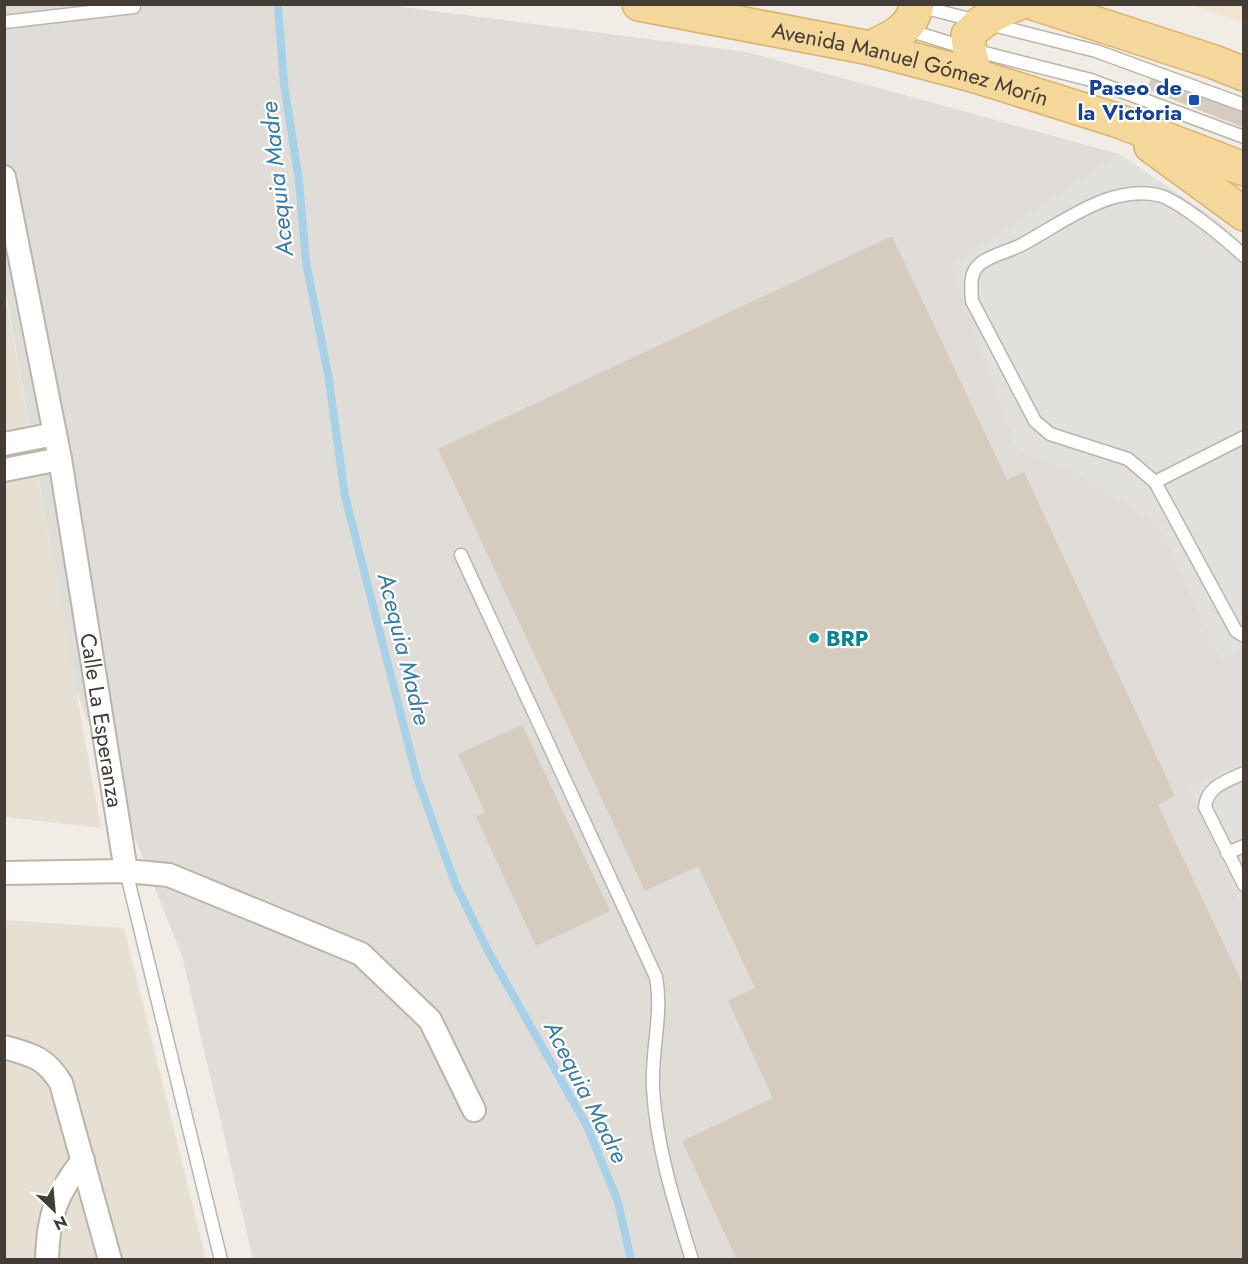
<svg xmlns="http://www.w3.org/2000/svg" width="1248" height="1264" viewBox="0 0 1248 1264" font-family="Jost,sans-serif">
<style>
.residential{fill:#e5dfd4}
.commercial{fill:#f2e3d2}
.industrial{fill:#e0dcd7}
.parking{fill:#e2e0dd}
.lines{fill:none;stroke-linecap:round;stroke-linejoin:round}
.stream{stroke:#a6d1e9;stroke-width:8}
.building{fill:#d5cbbf}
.service-casing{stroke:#bcb4a9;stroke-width:15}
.minor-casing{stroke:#bcb4a9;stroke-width:26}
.primary-casing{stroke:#d8b36c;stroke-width:36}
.service{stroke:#fff;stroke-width:12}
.minor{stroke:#fff;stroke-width:22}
.primary{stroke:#f5d79b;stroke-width:33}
.transit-dot{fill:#1a4fb4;stroke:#fff;stroke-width:2}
.culture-dot{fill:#0f9aa8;stroke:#fff;stroke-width:2}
.labels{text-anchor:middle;stroke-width:4.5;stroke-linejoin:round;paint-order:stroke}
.street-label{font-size:22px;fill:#433d36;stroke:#fff}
.transit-label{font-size:22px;font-weight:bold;fill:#164399;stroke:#fff;text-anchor:end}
.culture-label{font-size:22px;font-weight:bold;fill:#0d838f;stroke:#fff;text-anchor:start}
.water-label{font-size:24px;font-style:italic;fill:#397ca5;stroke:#fff}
</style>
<rect width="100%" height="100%" fill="#f1ede6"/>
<g class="residential">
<path d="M4 287 76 691 101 828 5 817Z"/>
<path d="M4 920 124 928 206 1259H5Z"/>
</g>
<path class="commercial" d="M1191 5H1243V22Z"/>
<path class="industrial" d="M381 4 747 52 1119 154 1215 219 1243 243V1259H253L182 956 76 691 5 287 4 5Z"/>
<g class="parking">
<path d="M1119 154 1215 219 1243 243V649L1221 659 1158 525 1086 479 1016 448 951 265Z"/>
<path d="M1243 762V909L1188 787Z"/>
</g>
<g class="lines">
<path class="stream" d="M278 6 284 84 299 181 306 262 328 374 345 496 417 778 455 883 488 951 587 1126 618 1202 631 1260"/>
</g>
<g class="building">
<path d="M1153 75 1244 111V128L1146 89Z"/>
<path d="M892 236 1007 480 1024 472 1175 796 1158 805 1244 987V1260H737L682 1141 773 1098 728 1001 755 988 698 866 645 891 438 449Z"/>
<path d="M522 725 610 911 536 946 476 817 485 812 458 754Z"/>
</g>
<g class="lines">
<defs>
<g id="service">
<path d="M918 6 1096 51 1244 105"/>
<path d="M4 22 134 7"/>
<path d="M905 29 969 49 1091 80 1244 137"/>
<path d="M1244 256C1227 240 1179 200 1158 195 1109 185 1064 222 1023 244 1011 251 993 254 981 263 969 272 971 287 972 301L1035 421 1050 434 1128 459 1155 482 1236 631 1244 636"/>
<path d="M1155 482 1244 437"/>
<path d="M461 555 656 977C663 1015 651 1050 653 1088 656 1146 675 1205 692 1260"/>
<path d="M1244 773C1227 781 1207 786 1205 807L1244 885"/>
<path d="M1227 853 1244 846"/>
<path d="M126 871 221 1260"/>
</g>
<g id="minor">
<path id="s1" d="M4 177 60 459 126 871"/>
<path d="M4 444 55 434"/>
<path d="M4 470 60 459"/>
<path d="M4 873 126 871 169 875 361 954 430 1020 474 1110"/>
<path d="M4 1047C32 1055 45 1057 61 1083L110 1260"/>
<path d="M47 1260C48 1216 56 1194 83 1160"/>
</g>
<g id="primary">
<path id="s2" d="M639 4 870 48 976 76 1116 120 1244 169"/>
<path d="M1036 4 1214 62 1244 74"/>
<path d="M870 48C891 38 912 30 917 4"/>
<path d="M976 76 970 55 968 35C983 19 997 12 1017 4"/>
<path d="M1151 146 1244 214"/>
</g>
</defs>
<use href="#service" class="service-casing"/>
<use href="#minor" class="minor-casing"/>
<use href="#primary" class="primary-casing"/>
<use href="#service" class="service"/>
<use href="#minor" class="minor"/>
<use href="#primary" class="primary"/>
</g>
<rect class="transit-dot" x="1188" y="94" width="12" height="12" rx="3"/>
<circle class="culture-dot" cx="814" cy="638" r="6"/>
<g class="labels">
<g class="street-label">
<text dy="8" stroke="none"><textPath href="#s2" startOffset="278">Avenida Manuel Gómez Morín</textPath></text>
<text dy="8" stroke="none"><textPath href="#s1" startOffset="552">Calle La Esperanza</textPath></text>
</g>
<g class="transit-label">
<text x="1182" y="95">Paseo de<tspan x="1182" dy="25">la Victoria</tspan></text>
</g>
<g class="culture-label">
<text x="826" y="646">BRP</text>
</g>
<g class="water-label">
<text transform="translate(277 179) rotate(-96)" y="8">Acequia Madre</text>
<text transform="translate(404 649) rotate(76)" y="8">Acequia Madre</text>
<text transform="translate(586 1092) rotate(63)" y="8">Acequia Madre</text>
</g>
</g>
<rect width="1248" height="1264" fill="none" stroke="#433d36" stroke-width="12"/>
<g transform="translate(54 1210) rotate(154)" stroke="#ffffff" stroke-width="4.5" paint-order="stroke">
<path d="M0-4.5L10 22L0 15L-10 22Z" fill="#433d36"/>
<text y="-9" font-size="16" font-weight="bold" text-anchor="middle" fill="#433d36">N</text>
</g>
</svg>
